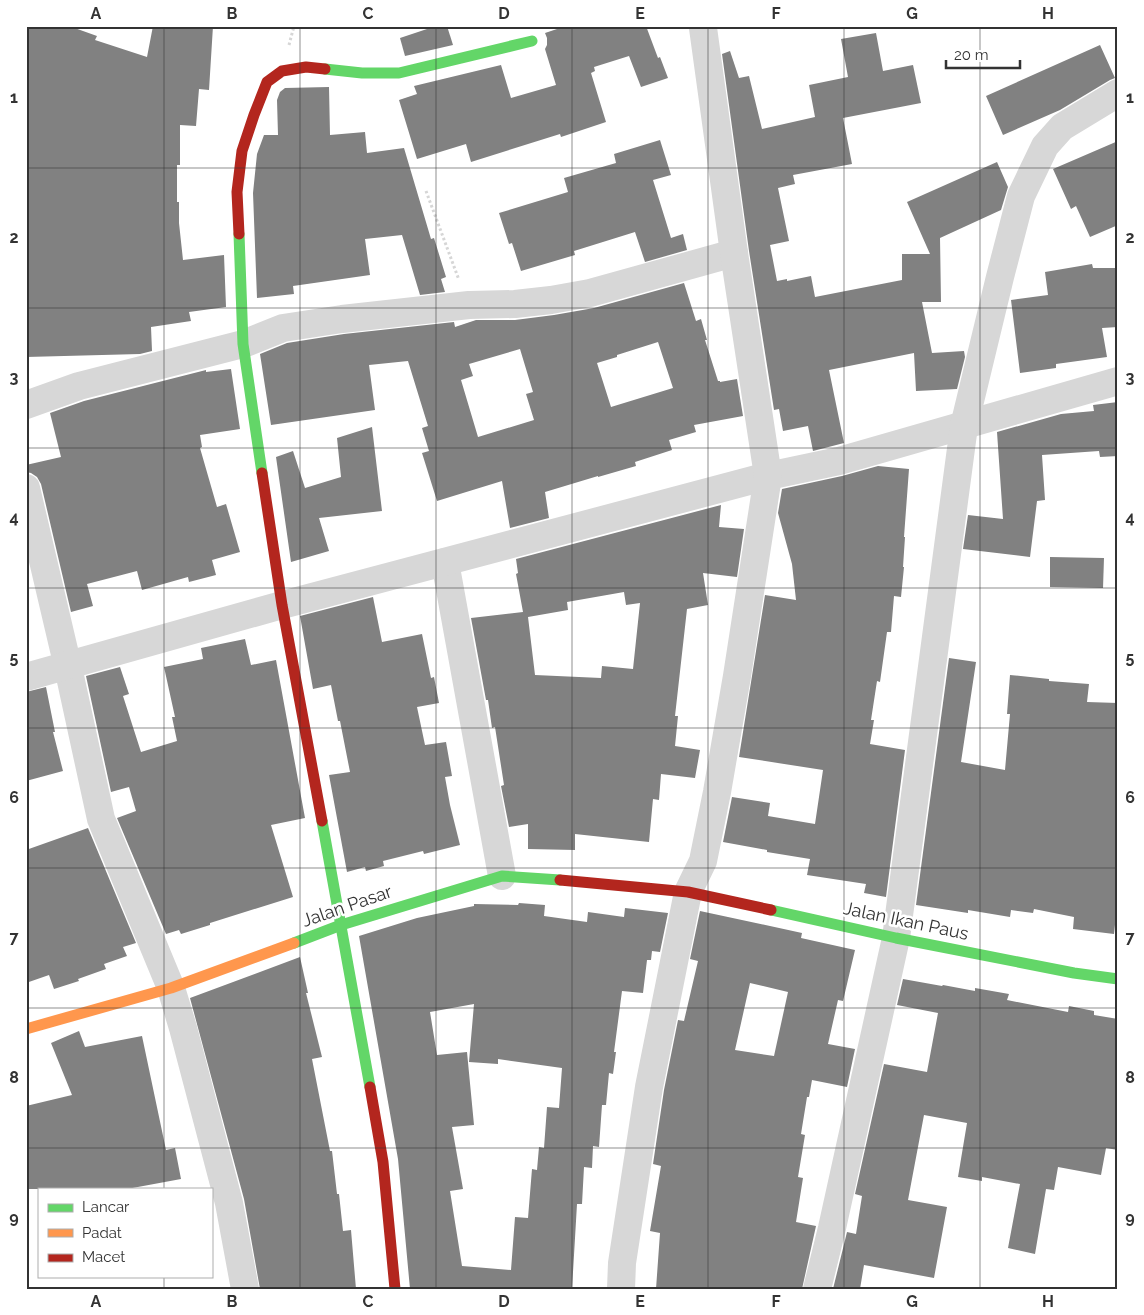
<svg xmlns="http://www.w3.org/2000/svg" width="1144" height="1315" viewBox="0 0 1144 1315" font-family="Raleway,sans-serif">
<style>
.building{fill:#818181;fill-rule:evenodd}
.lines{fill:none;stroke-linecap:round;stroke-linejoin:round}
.path{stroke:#d6d6d6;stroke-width:3;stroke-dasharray:2.5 2.5;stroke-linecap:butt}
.street{stroke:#d7d7d7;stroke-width:28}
.fast{stroke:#63d668;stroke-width:11}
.slow{stroke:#ff974d;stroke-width:11}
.jam{stroke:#b3261e;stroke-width:11}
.grid{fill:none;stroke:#333;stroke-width:1;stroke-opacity:0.55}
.labels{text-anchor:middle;stroke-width:5;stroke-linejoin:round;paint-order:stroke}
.street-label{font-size:18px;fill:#333;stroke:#fff}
.neatline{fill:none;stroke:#333;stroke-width:2}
.grid-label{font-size:16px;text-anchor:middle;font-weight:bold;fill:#333}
</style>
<rect width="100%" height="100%" fill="#fff"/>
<g class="building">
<path d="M26 26H69L97 36 95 40 147 57 153 26H213L209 90 199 89 196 126 180 125V165H177V202H179V223L183 260 224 255 226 307 189 312 191 321 151 327 152 351 140 354 26 357Z"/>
<path d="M436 26H447L453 45 405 56 400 38Z"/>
<path d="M566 26H646L658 58 660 57 668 78 641 87 629 56 594 67 595 71 591 73 606 122 561 137 560 134 471 162 466 144 417 159 399 100 417 94 414 86 501 65 511 98 556 85 545 49 547 45V38L545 33Z"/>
<path d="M876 33 883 71 913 65 921 103 843 118 852 164 793 175 795 184 778 188 789 241 770 245 777 281 787 279V281L811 276 815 297 902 280V254H930L907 202 997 162 1008 187 1001 210 940 238 941 302H922L932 353 964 351 965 357 957 389 916 391 914 353 829 370 844 443 813 451 808 426 783 431 779 409 774 410 749 251 722 54 730 51 739 78 749 76 762 129 815 117 809 85 848 77 841 39Z"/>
<path d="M1100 45 1115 78 1110 80 1060 110 1003 135 986 96Z"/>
<path d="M329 87 330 135 365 132 367 153 404 148 431 239 434 238 446 277 441 279 445 292 420 295 402 235 365 239 370 275 293 286 294 294 257 298 253 193 257 154 264 135H278L277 100 280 92 285 88Z"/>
<path d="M660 140 671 175 653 180 671 238 683 234 687 250 645 262 635 232 574 251 575 255 521 271 512 243 509 244 499 213 568 192 564 178 616 163 614 154Z"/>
<path d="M1118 141V225L1090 237 1076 206 1071 209 1053 169Z"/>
<path d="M1092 264 1093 268H1118V327L1102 328 1107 357 1056 364V368L1020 373 1011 300 1048 295 1045 272Z"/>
<path d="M684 283 696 321 701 319 707 340H705L718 381H720V382L737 379 743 416 694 425 696 432 669 440 672 450 635 462 636 466 598 477V476L545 492 549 518 510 528 502 481 437 501 422 453 429 451 422 428 428 426 408 361 369 365 375 410 271 425 260 354 287 343 344 334 454 322 455 327 476 320H515L554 315 594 308ZM658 342 673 388 611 407 597 363 617 357V355ZM520 349 533 392 526 394 534 420 478 437 461 380 473 376 469 364Z"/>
<path d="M231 369 240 429 200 435 202 447 200 448 217 507 226 504 240 552 212 560 216 575 189 582 188 577 142 590 137 571 87 584 93 606 71 612 41 484 37 477 31 473 26 472V465L61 457 50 413 84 401 206 370V372Z"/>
<path d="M1118 402V456L1100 457 1099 451 1042 455 1045 500 1037 501 1030 557 963 549 968 515 1003 519 997 432 1061 414 1094 411 1093 405Z"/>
<path d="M372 427 382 511 319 518 329 551 291 562 276 457 293 451 305 488 341 477 337 438Z"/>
<path d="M878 466 909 469 904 537H905L903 567H904L901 597 894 596 891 632H887L880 682 877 681 871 720H874L870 744 905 750 886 897 864 893 866 884 807 875 810 859 767 852V850L723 842 732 797 770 803 768 816 815 824 823 770 739 757 765 595 796 600 792 564 778 513 782 489 842 476Z"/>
<path d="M721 505 719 527 744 529 737 577 703 573 708 605 687 609 675 716H678L675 746 700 750 695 778 661 774 659 800 653 799 649 842 575 834V850L528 849V824L509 827 501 786 504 785 495 727 492 728 488 700H486L471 618 523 612 516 574 518 573 516 559ZM624 592 626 605 640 603 633 669 602 666 601 678 535 675 528 617 568 610 567 602Z"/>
<path d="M1050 557 1104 558 1103 588 1050 587Z"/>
<path d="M373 597 382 642 422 634 431 678 434 677 439 703 417 707 425 745 446 742 452 776 445 777 450 805 460 845 424 854 423 851 383 861 384 866 366 871 365 867 347 872 329 775 350 772 340 721H338L331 685 313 689 300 616Z"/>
<path d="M245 639 251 665 276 660 305 818 271 825 293 897 210 923V925L181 934 179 930 166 934 117 818 136 811 129 787 111 792 86 676 120 667 129 694 123 696 141 752 177 741 172 717H175L164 667 203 659 201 648Z"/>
<path d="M949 658 976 662 961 762 1005 770 1010 714H1007L1010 675 1049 679V681L1089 684 1087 702 1118 703V897L1114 934 1073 929 1074 917 1034 909 1033 913 1011 910 1010 917 968 910V913L916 905Z"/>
<path d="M46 687 55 732H53L63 771 26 781V692Z"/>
<path d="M88 828 136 943 123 947 127 956 104 964 106 969 78 979 79 981 54 989 49 975 26 983V850Z"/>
<path d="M519 903 545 905 544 916 587 922 588 912 624 917 625 908 668 913 660 952 652 951 651 960H647L643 993 622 991 614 1052H616L613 1074 609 1073 606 1105H602L599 1147 593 1146 592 1168 584 1167 582 1204H577L572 1289H410L398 1159 359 936 417 918 474 906V904L518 905ZM474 1004 469 1062 498 1064V1059L562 1068 559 1108 547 1107 544 1148 539 1147 537 1170 532 1169 528 1218 515 1217 511 1270 462 1266 450 1191 463 1189 452 1127 474 1125 467 1052 437 1055 430 1012Z"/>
<path d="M700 911 802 933 801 938 855 950 843 1001 838 1000 828 1044 855 1049 847 1087 812 1080 809 1097H807L801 1134 805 1135 798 1177 803 1178 796 1222 816 1226 802 1289H656L660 1233 650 1231 661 1166 653 1164 664 1090 678 1020 684 1021 698 961 690 959ZM750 983 788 992 774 1056 735 1050Z"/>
<path d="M300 957 308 993H306L322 1057 312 1059 330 1151H332L337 1194H339L343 1231 351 1230 356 1289H260L244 1199 190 998Z"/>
<path d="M903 979 942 986 943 985 975 991V988L1009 994 1007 1000 1068 1012 1069 1006 1094 1011V1015L1118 1019V1150L1106 1148 1101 1175 1058 1167 1054 1190 1046 1189 1035 1254 1008 1248 1020 1184 982 1177V1181L958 1177 967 1123 924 1115 908 1200 947 1207 934 1278 864 1265 860 1289H833L847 1232 856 1234 862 1196 855 1194 884 1064 927 1072 938 1013 897 1005Z"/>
<path d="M79 1031 85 1047 142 1036 166 1150 175 1148 181 1179 127 1189H26V1106L72 1095 51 1043Z"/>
</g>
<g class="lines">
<g class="path">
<path d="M289 45 294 26"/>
<path d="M426 191 459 280"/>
</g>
<g class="street">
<path d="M26 405 79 386 243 344 283 328 342 319 469 305 515 304 551 300 590 293 734 253"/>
<path d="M26 488 68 667 101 819 171 988 183 1028 229 1203 245 1289"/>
<path d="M445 562 502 876"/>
<path d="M26 677 282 605 768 476 839 461 1118 381"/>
<path d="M621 1289 622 1263 649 1087 688 892 703 861 717 792 737 676 768 476 734 253 703 28"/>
<path d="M817 1289 832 1228 896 938 964 426 1000 277 1021 196 1045 146 1062 127 1118 93"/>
</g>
<g class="fast">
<path d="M325 69 362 73H399L532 41"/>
<path d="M239 234 243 344 262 473"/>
<path d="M322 821 370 1087"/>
<path d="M771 910 896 938 1074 973 1118 979"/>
<path d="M294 943 341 925 502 876 560 880"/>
</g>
<path class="slow" d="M26 1029 171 988 294 943"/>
<g class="jam">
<path d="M239 234 237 192 242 151 254 115 267 82 282 71 306 67 325 69"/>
<path d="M262 473 282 605 322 821"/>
<path d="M560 880 688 892 771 910"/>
<path d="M370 1087 383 1162 395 1289"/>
</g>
</g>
<path class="grid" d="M164 26V1189M300 26V1289M436 26V1289M572 26V1289M708 26V1289M844 26V1289M980 26V1289M26 168H1118M26 308H1118M26 448H1118M26 588H1118M26 728H1118M26 868H1118M26 1008H1118M26 1148H1118M164 1276V1289"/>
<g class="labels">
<g class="street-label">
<text transform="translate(347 906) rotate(-19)" y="6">Jalan Pasar</text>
<text transform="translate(906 921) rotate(12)" y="6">Jalan Ikan Paus</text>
</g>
</g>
<rect width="1144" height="1315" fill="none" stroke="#ffffff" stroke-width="55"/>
<rect x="38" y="1188" width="175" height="90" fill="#ffffff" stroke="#adadad"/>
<rect x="48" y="1204" width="25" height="8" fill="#63d668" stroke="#adadad"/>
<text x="82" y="1212" font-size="15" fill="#333333">Lancar</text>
<rect x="48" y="1229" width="25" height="8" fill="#ff974d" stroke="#adadad"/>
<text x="82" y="1238" font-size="15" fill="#333333">Padat</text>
<rect x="48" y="1254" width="25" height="8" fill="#b3261e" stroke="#adadad"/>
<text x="82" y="1262" font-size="15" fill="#333333">Macet</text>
<path d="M946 60v8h74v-8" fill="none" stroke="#333333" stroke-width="2.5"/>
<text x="954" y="60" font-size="15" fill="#333333" stroke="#ffffff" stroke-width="4" paint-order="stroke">20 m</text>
<rect x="28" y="28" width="1088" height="1260" class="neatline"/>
<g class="grid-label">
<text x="96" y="19">A</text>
<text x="232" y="19">B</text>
<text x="368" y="19">C</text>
<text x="504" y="19">D</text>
<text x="640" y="19">E</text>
<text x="776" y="19">F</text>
<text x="912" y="19">G</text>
<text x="1048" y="19">H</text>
<text x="14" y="103">1</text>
<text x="1130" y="103">1</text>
<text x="14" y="243">2</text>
<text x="1130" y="243">2</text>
<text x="14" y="383">3</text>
<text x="1130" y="383">3</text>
<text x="14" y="523">4</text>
<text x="1130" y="523">4</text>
<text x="14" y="663">5</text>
<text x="1130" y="663">5</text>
<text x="14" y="803">6</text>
<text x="1130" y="803">6</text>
<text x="14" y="943">7</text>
<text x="1130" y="943">7</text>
<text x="14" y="1083">8</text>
<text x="1130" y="1083">8</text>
<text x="14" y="1223">9</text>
<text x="1130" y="1223">9</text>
<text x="96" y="1307">A</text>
<text x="232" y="1307">B</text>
<text x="368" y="1307">C</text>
<text x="504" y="1307">D</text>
<text x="640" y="1307">E</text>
<text x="776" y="1307">F</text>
<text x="912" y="1307">G</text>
<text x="1048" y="1307">H</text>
</g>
</svg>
